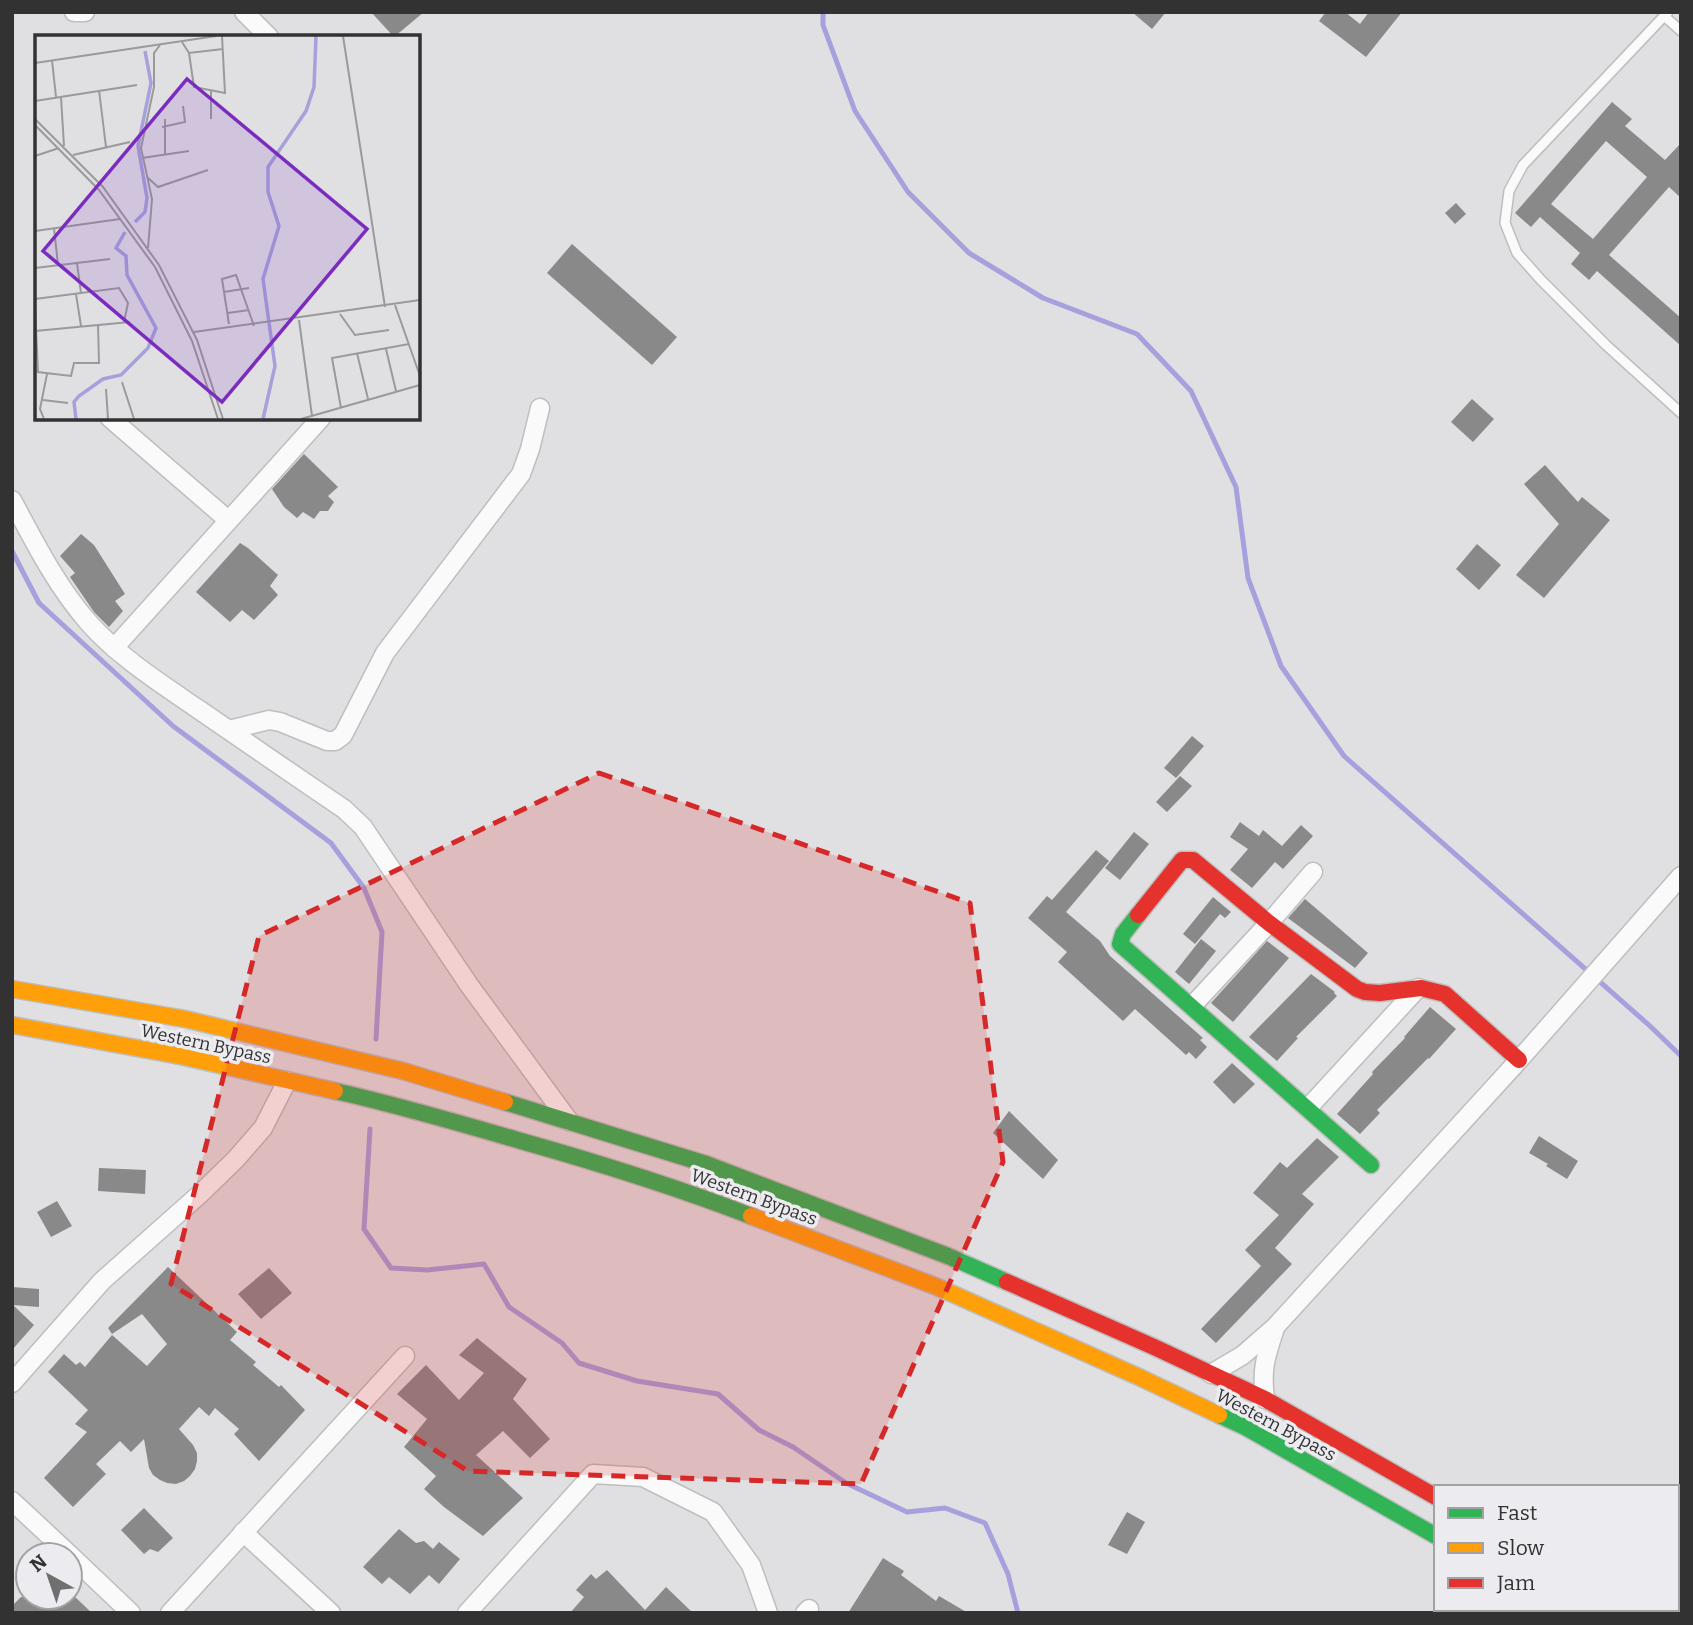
<svg xmlns="http://www.w3.org/2000/svg" width="1693" height="1625" viewBox="0 0 1693 1625" font-family="Bitter,serif">
<style>
.lines{fill:none;stroke-linecap:round;stroke-linejoin:round}
.stream{stroke:#a6a0dc;stroke-width:5}
.building{fill:#89898a;fill-rule:evenodd}
.lane-casing{stroke:#bebebf;stroke-width:12}
.street-casing{stroke:#bebebf;stroke-width:21}
.fast-casing{stroke:#bebebf;stroke-width:19}
.slow-casing{stroke:#bebebf;stroke-width:19}
.jam-casing{stroke:#bebebf;stroke-width:19}
.lane{stroke:#fafafb;stroke-width:9}
.street{stroke:#fafafb;stroke-width:18}
.fast{stroke:#30b455;stroke-width:16}
.slow{stroke:#ff9f0a;stroke-width:16}
.jam{stroke:#e5322d;stroke-width:16}
.marked{fill:#d62828;fill-opacity:0.2;stroke:#d62828;stroke-width:5;stroke-dasharray:14 9;stroke-linejoin:round}
.labels{text-anchor:middle;stroke-width:7;stroke-linejoin:round;paint-order:stroke}
.street-label{font-size:18px;fill:#323233;stroke:#ececf0}
.inset-river{fill:none;stroke:#a6a0dc;stroke-width:3.5}
.inset-road{fill:none;stroke:#9a9a9c;stroke-width:2}
.view{fill:#7b2cbf;fill-opacity:0.15;stroke:#7b2cbf;stroke-width:3.5}
.inset-edge{fill:none;stroke:#323233;stroke-width:3.5}
</style>
<rect width="100%" height="100%" fill="#e0e0e2"/>
<g class="lines">
<g class="stream">
<path d="M823 12V25L855 111 908 192 969 253 1043 298 1137 334 1191 391 1236 487 1248 578 1281 666 1344 756 1650 1026 1681 1056"/>
<path d="M12 551 39 603 173 726 331 843 364 888 382 932 376 1039"/>
<path d="M370 1129 364 1229 391 1268 427 1270 484 1264 509 1307 562 1343 579 1363 637 1381 718 1394 759 1430 793 1447 846 1483 907 1512 945 1508 985 1523 1008 1574 1018 1613"/>
</g>
</g>
<g class="building">
<path d="M371 12H424L394 37Z"/>
<path d="M1132 12H1166L1152 29Z"/>
<path d="M1326 12H1345L1360 24 1369 12H1402L1366 57 1319 21Z"/>
<path d="M1612 102 1632 119 1625 126 1665 160 1681 143V198L1669 187 1609 255 1681 318V346L1597 271 1589 280 1571 264 1580 253 1540 217 1531 227 1515 213ZM1606 141 1647 177 1593 239 1551 204Z"/>
<path d="M1456 203 1466 214 1455 224 1445 213Z"/>
<path d="M572 244 677 337 652 365 547 273Z"/>
<path d="M1472 399 1494 419 1473 442 1451 422Z"/>
<path d="M304 454 338 487 328 496 334 502 328 511H320L314 519 303 512 297 518 284 507 272 489Z"/>
<path d="M1545 465 1578 502 1582 497 1610 520 1544 598 1516 575 1559 524 1524 484Z"/>
<path d="M81 534 94 545 125 594 115 601 123 611 109 627 94 612 70 577 75 573 60 556Z"/>
<path d="M240 543 248 548 278 575 270 586 278 595 254 620 242 610 230 622 196 592Z"/>
<path d="M1477 544 1501 565 1479 590 1456 569Z"/>
<path d="M1192 736 1204 746 1176 778 1164 768Z"/>
<path d="M1180 776 1192 786 1167 812 1156 802Z"/>
<path d="M1240 822 1259 836 1263 830 1282 846 1301 825 1313 836 1283 869 1275 862 1252 888 1230 870 1248 849 1230 837Z"/>
<path d="M1134 832 1149 844 1120 880 1105 868Z"/>
<path d="M1096 850 1109 861 1066 912 1100 941 1110 956 1203 1038 1200 1040 1207 1047 1196 1059 1189 1052 1186 1055 1135 1009 1123 1021 1058 962 1067 952 1028 918 1047 896 1052 900Z"/>
<path d="M1213 897 1231 912 1225 918 1220 914 1195 944 1183 934Z"/>
<path d="M1305 899 1368 953 1355 968 1288 918Z"/>
<path d="M1201 939 1216 951 1189 984 1175 972Z"/>
<path d="M1267 941 1289 958 1233 1022 1211 1003Z"/>
<path d="M1311 974 1335 992 1334 993 1337 996 1296 1037 1298 1038 1277 1061 1249 1037Z"/>
<path d="M1430 1007 1456 1029 1429 1059 1428 1058 1377 1110 1380 1113 1360 1134 1337 1114 1373 1074 1372 1072 1405 1038 1404 1037Z"/>
<path d="M1232 1063 1255 1084 1234 1104 1213 1082Z"/>
<path d="M1009 1111 1058 1160 1043 1179 993 1133Z"/>
<path d="M1539 1136 1578 1161 1567 1179 1546 1166 1548 1164 1529 1153Z"/>
<path d="M1317 1138 1339 1157 1302 1194 1314 1204 1275 1248 1292 1264 1216 1343 1201 1329 1261 1266 1245 1250 1279 1215 1253 1193 1280 1162 1287 1168Z"/>
<path d="M99 1168 146 1170 145 1194 98 1191Z"/>
<path d="M57 1201 72 1226 51 1237 37 1212Z"/>
<path d="M168 1267 237 1332 230 1340 256 1362 253 1365 279 1387 281 1385 305 1410 259 1461 234 1434 239 1429 215 1408 209 1416 199 1407 179 1429 193 1445 197 1453V1461L195 1469 190 1476 184 1481 176 1484 167 1483 160 1480 153 1475 149 1468 144 1439 131 1452 120 1441 96 1464 106 1474 73 1507 44 1478 87 1432 75 1424 88 1410 48 1372 64 1354 76 1365 80 1362 85 1367 112 1335 147 1366 167 1344 142 1314 112 1334 108 1328Z"/>
<path d="M269 1268 292 1293 261 1319 238 1294Z"/>
<path d="M12 1287 39 1289V1307L13 1305 34 1325 12 1350Z"/>
<path d="M477 1338 527 1379 513 1399 550 1439 530 1458 503 1431 476 1455 523 1498 483 1536 444 1507 424 1489 436 1476 404 1447 427 1419 397 1394 426 1365 459 1400 484 1373 459 1355Z"/>
<path d="M144 1508 173 1538 158 1552 150 1549 144 1554 121 1530Z"/>
<path d="M1127 1512 1145 1522 1127 1554 1108 1545Z"/>
<path d="M399 1529 416 1543 424 1541 433 1549 439 1542 460 1559 439 1584 429 1575 410 1594 389 1577 382 1584 363 1567Z"/>
<path d="M883 1558 904 1571 901 1575 936 1601 939 1596 968 1613H848Z"/>
<path d="M607 1570 645 1610 666 1587 693 1613H570L584 1597 576 1590 591 1574 596 1579Z"/>
<path d="M21 1597H75L92 1613H12V1606Z"/>
</g>
<g class="lines">
<defs>
<g id="lane">
<path d="M1668 12 1523 165 1509 191 1505 223 1517 253 1541 280 1606 345 1681 413"/>
<path d="M1664 16 1681 31"/>
</g>
<g id="street">
<path d="M74 12H85"/>
<path d="M244 12 269 37"/>
<path d="M110 418 228 520"/>
<path d="M12 500C35 543 56 585 88 622 119 657 160 683 198 709 246 742 295 776 344 809L363 827 469 985 569 1121"/>
<path d="M114 648 321 418"/>
<path d="M229 730 269 720 280 722 327 741H335L343 735 385 653 521 474 530 449 540 408"/>
<path d="M1192 1006 1269 923 1313 872"/>
<path d="M1308 1108 1418 988"/>
<path d="M1211 1374 1243 1355 1275 1327 1519 1060 1681 876"/>
<path d="M12 1383 102 1281 200 1194 236 1159 263 1128 287 1081"/>
<path d="M1265 1399C1261 1368 1266 1356 1275 1328"/>
<path d="M12 1501 70 1555"/>
<path d="M243 1532 331 1613"/>
<path d="M70 1555 131 1613"/>
<path d="M170 1613 405 1356"/>
<path d="M467 1613 593 1474 643 1477 713 1512 751 1565 768 1613"/>
<path d="M805 1613 809 1609"/>
</g>
<g id="fast">
<path d="M1138 915 1123 934 1120 944 1371 1165"/>
<path d="M335 1091C398 1105 459 1123 521 1141 599 1163 676 1187 751 1216"/>
<path d="M505 1102 706 1164 948 1256 1007 1282"/>
<path d="M1219 1415 1245 1427 1436 1536"/>
<path d="M1556 1609 1562 1613"/>
</g>
<g id="slow">
<path d="M12 989 185 1019 403 1071 505 1102"/>
<path d="M12 1025 180 1056 335 1091"/>
<path d="M751 1216 935 1286 1139 1377 1219 1415"/>
<path d="M1618 1609 1623 1613"/>
</g>
<g id="jam">
<path d="M1138 915 1182 860H1193L1269 923 1357 989 1365 992 1380 993 1421 988 1445 994 1519 1060"/>
<path d="M1007 1282 1154 1347 1265 1399 1436 1497"/>
</g>
</defs>
<use href="#lane" class="lane-casing"/>
<use href="#street" class="street-casing"/>
<use href="#fast" class="fast-casing"/>
<use href="#slow" class="slow-casing"/>
<use href="#jam" class="jam-casing"/>
<use href="#lane" class="lane"/>
<use href="#street" class="street"/>
<use href="#fast" class="fast"/>
<use href="#slow" class="slow"/>
<use href="#jam" class="jam"/>
</g>
<path class="marked" d="M599 773 970 903 1003 1162 861 1484 468 1471 171 1284 259 936Z"/>
<g class="labels">
<g class="street-label">
<text transform="translate(206 1044) rotate(12)" y="6">Western Bypass</text>
<text transform="translate(754 1197) rotate(20)" y="6">Western Bypass</text>
<text transform="translate(1276 1425) rotate(28)" y="6">Western Bypass</text>
</g>
</g>
<g transform="translate(35 35)">
<rect width="385" height="385" fill="#e0e0e2"/>
<path class="inset-river" d="M100 187 110 177 112 163 103 111 116 48 110 16M41 384 39 367 44 361 68 344 86 340 113 313 121 293 92 240 91 221 81 213 90 197M228 384 240 331 228 244 244 191 233 157V132L271 76 279 52 281 1"/>
<path class="inset-road" d="M308 1 350 272M147 7 154 18 188 14M154 18 159 52 190 58 187 1M17 25 21 62M0 28 181 1M64 55 71 112M26 62 29 111M0 66 102 50M0 84 68 152 124 230 162 305 188 384M130 84V119M176 84V56M0 90 64 155 120 232 157 306 183 384M127 92 150 87 148 71M38 120 95 107M0 121 24 113M107 123 154 116M112 142 123 152 173 135M19 193 23 230M0 196 85 184M113 213 117 164 106 113 119 52V18L125 10M42 228 46 258M0 233 75 224M189 257 214 253M41 259 46 291M0 264 84 253 93 268 89 287M360 270 385 341M0 272 3 337 36 341 39 328H64L63 289M193 278 214 275M305 279 320 300 354 295M264 285 277 381M194 289 187 244 201 240 219 291M0 296 95 287M159 297 385 265M351 314 361 356M322 318 333 364M87 347 99 384M71 354 73 384M8 365 33 368M306 373 297 323 374 309M9 384 5 374 12 339M266 384 385 350"/>
<path class="view" d="M152 44 332 194 187 367 8 216Z"/>
<rect width="385" height="385" class="inset-edge"/>
</g>
<rect width="1693" height="1625" fill="none" stroke="#323233" stroke-width="28"/>
<rect x="1434" y="1485" width="245" height="126" fill="#ececf0" stroke="#a2a2a4" stroke-width="2"/>
<rect x="1448" y="1508" width="35" height="10" fill="#30b455" stroke="#a2a2a4" stroke-width="2"/>
<text x="1497" y="1520" font-size="21" fill="#323233">Fast</text>
<rect x="1448" y="1543" width="35" height="10" fill="#ff9f0a" stroke="#a2a2a4" stroke-width="2"/>
<text x="1497" y="1555" font-size="21" fill="#323233">Slow</text>
<rect x="1448" y="1578" width="35" height="10" fill="#e5322d" stroke="#a2a2a4" stroke-width="2"/>
<text x="1497" y="1590" font-size="21" fill="#323233">Jam</text>
<g transform="translate(49 1576) rotate(320)"><circle r="33" fill="#ececf0" stroke="#a2a2a4" stroke-width="2"/>
<path d="M0-5L12 26L0 18L-12 26Z" fill="#6f6f70"/>
<text y="-10" font-size="19" font-weight="bold" text-anchor="middle" fill="#323233">N</text>
</g>
</svg>
